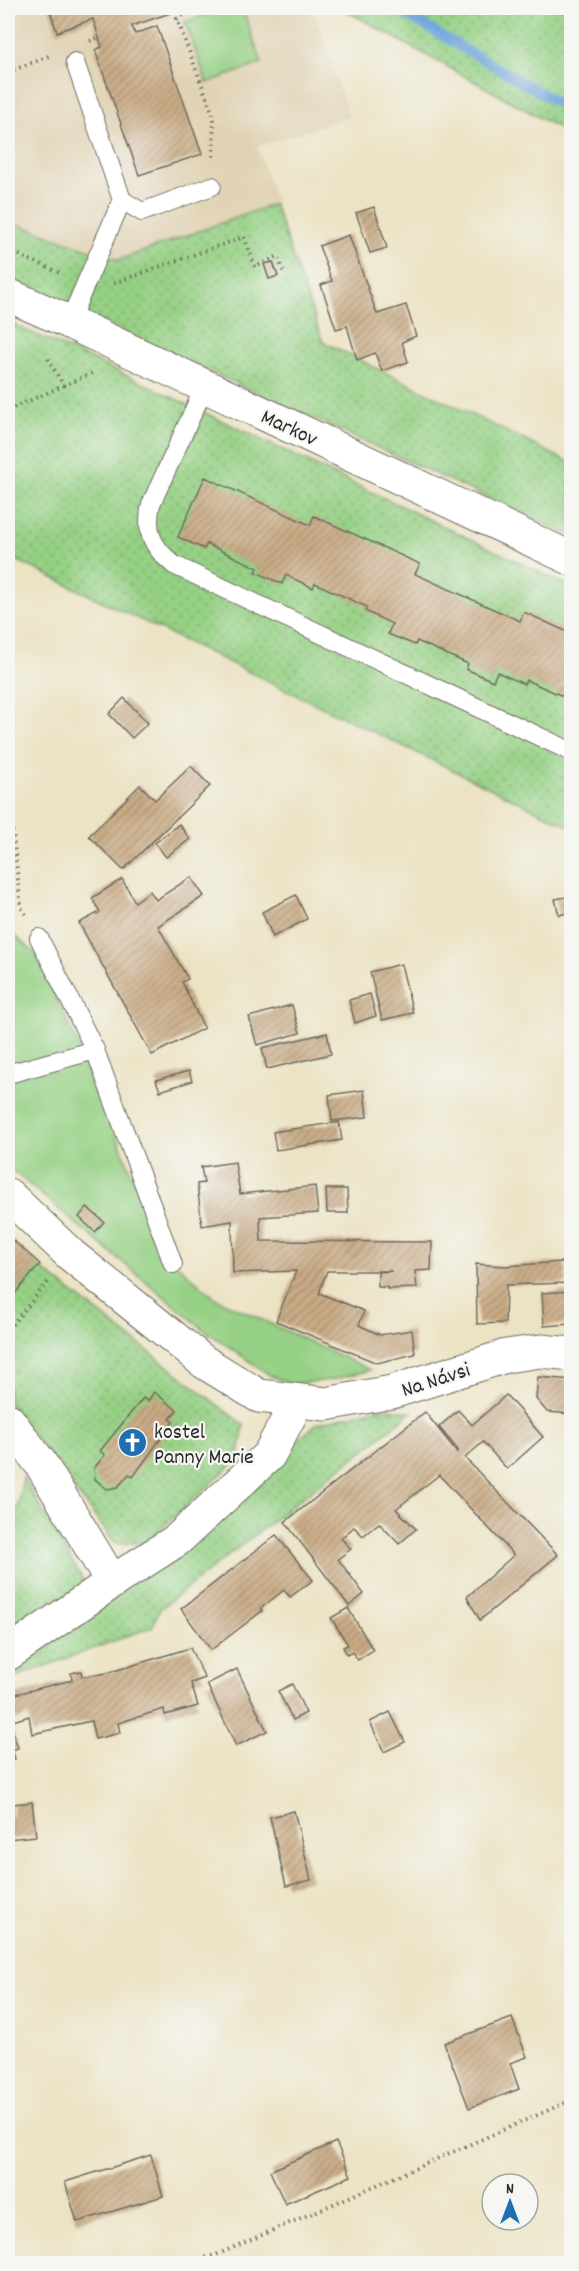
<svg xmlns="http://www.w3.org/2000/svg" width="579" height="2271" viewBox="0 0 579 2271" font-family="Dekko,sans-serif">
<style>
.built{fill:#e0d2b4}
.grass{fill:url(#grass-dots);stroke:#607e58;stroke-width:1.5}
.park{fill:#95d084;stroke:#607e58;stroke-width:1.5}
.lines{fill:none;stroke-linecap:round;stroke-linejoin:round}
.stream{stroke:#6ca2da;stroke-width:10}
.building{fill:url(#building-hatch)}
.lane-casing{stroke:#6f6b61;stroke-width:20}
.street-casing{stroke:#6f6b61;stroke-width:35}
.path{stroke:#6f6b61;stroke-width:4;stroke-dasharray:1.5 4.5;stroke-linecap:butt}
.lane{stroke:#fff;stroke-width:18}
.street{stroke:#fff;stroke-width:33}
.labels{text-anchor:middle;stroke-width:4.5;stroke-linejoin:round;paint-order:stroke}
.street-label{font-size:22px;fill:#2b2b2b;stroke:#f6f6f2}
.poi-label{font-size:22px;fill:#2b2b2b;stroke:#f6f6f2;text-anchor:start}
</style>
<defs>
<pattern id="grass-dots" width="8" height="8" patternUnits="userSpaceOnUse" patternTransform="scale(1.5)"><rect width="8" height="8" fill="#95d084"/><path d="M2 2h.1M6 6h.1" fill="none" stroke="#7aa96c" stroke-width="1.8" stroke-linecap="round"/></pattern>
<pattern id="building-hatch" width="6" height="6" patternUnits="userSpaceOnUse" patternTransform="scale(1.5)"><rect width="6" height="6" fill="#caac86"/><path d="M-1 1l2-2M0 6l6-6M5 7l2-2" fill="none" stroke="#a48c6e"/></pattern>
</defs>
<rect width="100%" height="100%" fill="#f6f6f2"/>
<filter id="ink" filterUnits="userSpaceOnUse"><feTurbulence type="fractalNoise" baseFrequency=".0167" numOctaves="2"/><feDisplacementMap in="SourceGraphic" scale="12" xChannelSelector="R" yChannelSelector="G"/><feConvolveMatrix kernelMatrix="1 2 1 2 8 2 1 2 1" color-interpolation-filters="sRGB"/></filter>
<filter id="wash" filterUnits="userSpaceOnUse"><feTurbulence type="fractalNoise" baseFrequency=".008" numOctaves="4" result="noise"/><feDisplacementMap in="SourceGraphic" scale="24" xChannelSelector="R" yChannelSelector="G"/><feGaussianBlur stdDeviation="1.35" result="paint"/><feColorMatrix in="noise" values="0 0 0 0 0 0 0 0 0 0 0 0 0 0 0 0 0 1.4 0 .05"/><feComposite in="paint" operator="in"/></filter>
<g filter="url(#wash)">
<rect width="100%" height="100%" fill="#ece3c4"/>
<path class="built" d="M8 8H313L349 117 257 147 276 203 118 260 8 221Z"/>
<g class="grass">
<path d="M341 8H571V135Z"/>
<path d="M274 204 323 342 571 463V536L8 279V221L119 260Z"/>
<path d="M8 315 16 326 115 370 571 587V827L8 556Z"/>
<path d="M8 1243 244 1425 238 1459 145 1543H115L8 1402Z"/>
<path d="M381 1408 412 1412 160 1609 152 1627 8 1680V1567L23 1477 98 1606 318 1423Z"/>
</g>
<g class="park">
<path d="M225 8H242L262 63 207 83 185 22Z"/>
<path d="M9 931 35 953 97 1084 161 1250 215 1298 371 1370 331 1380 292 1384 271 1376 203 1329 8 1167Z"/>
</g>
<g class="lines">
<path class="stream" d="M394 8 572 111"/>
</g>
<g id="blocks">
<g class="building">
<path d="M49 8H178L179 10 132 26 135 34 157 26 202 154 139 175 95 50 102 47 93 19 57 32Z"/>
<path d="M374 207 387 248 370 253 356 213Z"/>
<path d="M349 235 377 314 406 305 416 336 402 342 408 362 382 371 375 353 357 360 347 326 336 329 321 285 332 281 319 246Z"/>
<path d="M273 262 278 276 269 279 264 264Z"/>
<path d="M205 477 310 525 314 516 420 564 415 574 520 621 524 612 572 634V700L526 680 524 684 497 672 493 681 466 669 468 664 417 641 415 645 388 634 392 624 365 611 367 607 315 583 313 588 286 575 282 584 256 572 258 568 207 544 204 549 178 537Z"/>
<path d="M124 698 148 723 132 738 109 714Z"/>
<path d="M191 766 210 786 123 870 89 836 140 785 155 800Z"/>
<path d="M179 824 190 839 166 857 155 843Z"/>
<path d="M191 877 204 896 158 926 188 979 182 982 204 1028 152 1055 79 923 100 912 92 898 122 879 135 902 150 891 156 900Z"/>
<path d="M296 895 307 919 273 937 262 912Z"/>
<path d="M572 896V912L559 915 555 899Z"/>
<path d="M401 964 413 1013 382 1020 370 972Z"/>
<path d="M370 994 376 1016 355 1023 349 1000Z"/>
<path d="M292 1005 300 1033 257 1045 249 1017Z"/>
<path d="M327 1033 331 1054 267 1069 262 1048Z"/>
<path d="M189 1071 192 1081 160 1091 156 1080Z"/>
<path d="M364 1090 367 1117 332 1121 329 1095Z"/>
<path d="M339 1122 342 1140 276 1150 273 1132Z"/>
<path d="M235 1162 240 1194 315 1186 318 1213 260 1217 261 1241 432 1242 431 1270 415 1271 417 1288 387 1289V1287H378V1272L392 1271H327L319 1293 364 1311 359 1325 380 1335 412 1330 415 1354 377 1363 276 1321 296 1271 233 1273 232 1221 202 1226 197 1184 204 1183 201 1167Z"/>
<path d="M326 1189H347L348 1213H327Z"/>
<path d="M87 1207 104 1222 95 1232 79 1217Z"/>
<path d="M8 1236 40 1264 8 1302Z"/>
<path d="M561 1262 566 1266 567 1283 506 1285 505 1323 477 1324 476 1264 505 1266Z"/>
<path d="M572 1291V1324L544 1326 542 1293Z"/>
<path d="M538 1377 572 1380V1414L547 1412 536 1399Z"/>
<path d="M154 1392 177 1410 170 1419 173 1422 133 1477 129 1474 118 1487 107 1489 95 1479 94 1468 105 1455 100 1451 143 1398 148 1401Z"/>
<path d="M506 1395 543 1437 507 1469 483 1442 465 1458 558 1555 480 1620 467 1597 514 1555 439 1475 396 1509 416 1529 399 1544 379 1523 363 1536 354 1527 341 1538 351 1549 338 1559 364 1594 349 1606 285 1522 425 1412 457 1452 458 1450 439 1427 458 1410 472 1425Z"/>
<path d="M276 1535 313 1580 290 1597 284 1590 261 1608 262 1611 211 1650 181 1609Z"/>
<path d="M348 1608 373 1650 358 1660 352 1652 347 1655 343 1647 348 1645 331 1618Z"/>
<path d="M190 1648 205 1678 191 1683 198 1706 165 1715 164 1709 118 1723 120 1733 95 1739 91 1721 32 1734 29 1716 10 1722 18 1748 12 1750 15 1759 8 1761V1696L72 1680 71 1673 81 1671 82 1677 107 1673Z"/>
<path d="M237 1669 267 1731 236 1746 207 1684Z"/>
<path d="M292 1684 306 1713 293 1720 278 1691Z"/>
<path d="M390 1712 405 1742 384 1752 370 1722Z"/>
<path d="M32 1802 36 1836 8 1839V1817L13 1816V1804Z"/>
<path d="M294 1811 311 1880 286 1886 270 1817Z"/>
<path d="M512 2018 527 2057 510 2063 519 2089 469 2108 444 2043Z"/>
<path d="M336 2142 351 2176 285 2204 270 2171Z"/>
<path d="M151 2155 163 2196 77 2222 65 2182Z"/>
</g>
</g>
</g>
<g filter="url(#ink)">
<use href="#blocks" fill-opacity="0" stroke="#6f6b61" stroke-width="1.5"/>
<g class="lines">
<defs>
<g id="lane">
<path d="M122 200 142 212 212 186"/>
<path d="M69 322 122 200 75 62"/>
<path d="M205 386 151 504C145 532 152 547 174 565L572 752"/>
<path d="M95 1050 173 1264"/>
<path d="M8 1074 95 1050 39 938"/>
</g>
<g id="street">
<path d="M8 295 69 322 572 559"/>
<path d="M8 1195 71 1255 157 1324 204 1362 259 1396 326 1404 392 1392 506 1356 541 1351 572 1354"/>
<path d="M8 1420 41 1464 112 1582"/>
<path d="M8 1654 112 1582 177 1540 269 1455 297 1402"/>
</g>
</defs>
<use href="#lane" class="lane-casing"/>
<use href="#street" class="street-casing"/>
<g class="path">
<path d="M186 8 189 13 177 19 214 117 213 161"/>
<path d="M90 41 99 37"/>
<path d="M8 72 49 56"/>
<path d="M8 250 62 274"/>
<path d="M114 283 244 237 255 267 278 256 284 273"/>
<path d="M48 359 64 386"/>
<path d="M8 410 95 372"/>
<path d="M8 789 21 907 26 915"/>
<path d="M8 959 17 953"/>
<path d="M8 1329 49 1281"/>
<path d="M176 2264 216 2255 572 2100"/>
</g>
<use href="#lane" class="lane"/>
<use href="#street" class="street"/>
</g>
</g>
<defs>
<symbol id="church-disc" viewBox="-11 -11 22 22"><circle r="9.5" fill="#1f6fb2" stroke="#f6f6f2"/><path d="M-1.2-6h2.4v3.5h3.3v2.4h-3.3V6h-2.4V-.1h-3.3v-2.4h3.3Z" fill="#fff"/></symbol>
</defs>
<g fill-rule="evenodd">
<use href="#church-disc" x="116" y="1426" width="33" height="33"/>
</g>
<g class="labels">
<g class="street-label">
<text transform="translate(290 426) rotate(25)" y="8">Markov</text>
<text transform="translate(435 1378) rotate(-18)" y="8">Na Návsi</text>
</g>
<g class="poi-label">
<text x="154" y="1438">kostel<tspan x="154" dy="25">Panny Marie</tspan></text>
</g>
</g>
<rect width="579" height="2271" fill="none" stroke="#f6f6f2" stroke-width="30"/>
<g transform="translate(510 2202)"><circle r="28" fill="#f6f6f2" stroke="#a5a5a2" stroke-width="1.5"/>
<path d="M0-4.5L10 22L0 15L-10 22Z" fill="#1f6fb2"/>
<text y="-9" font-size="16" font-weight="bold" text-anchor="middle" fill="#2b2b2b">N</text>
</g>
</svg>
